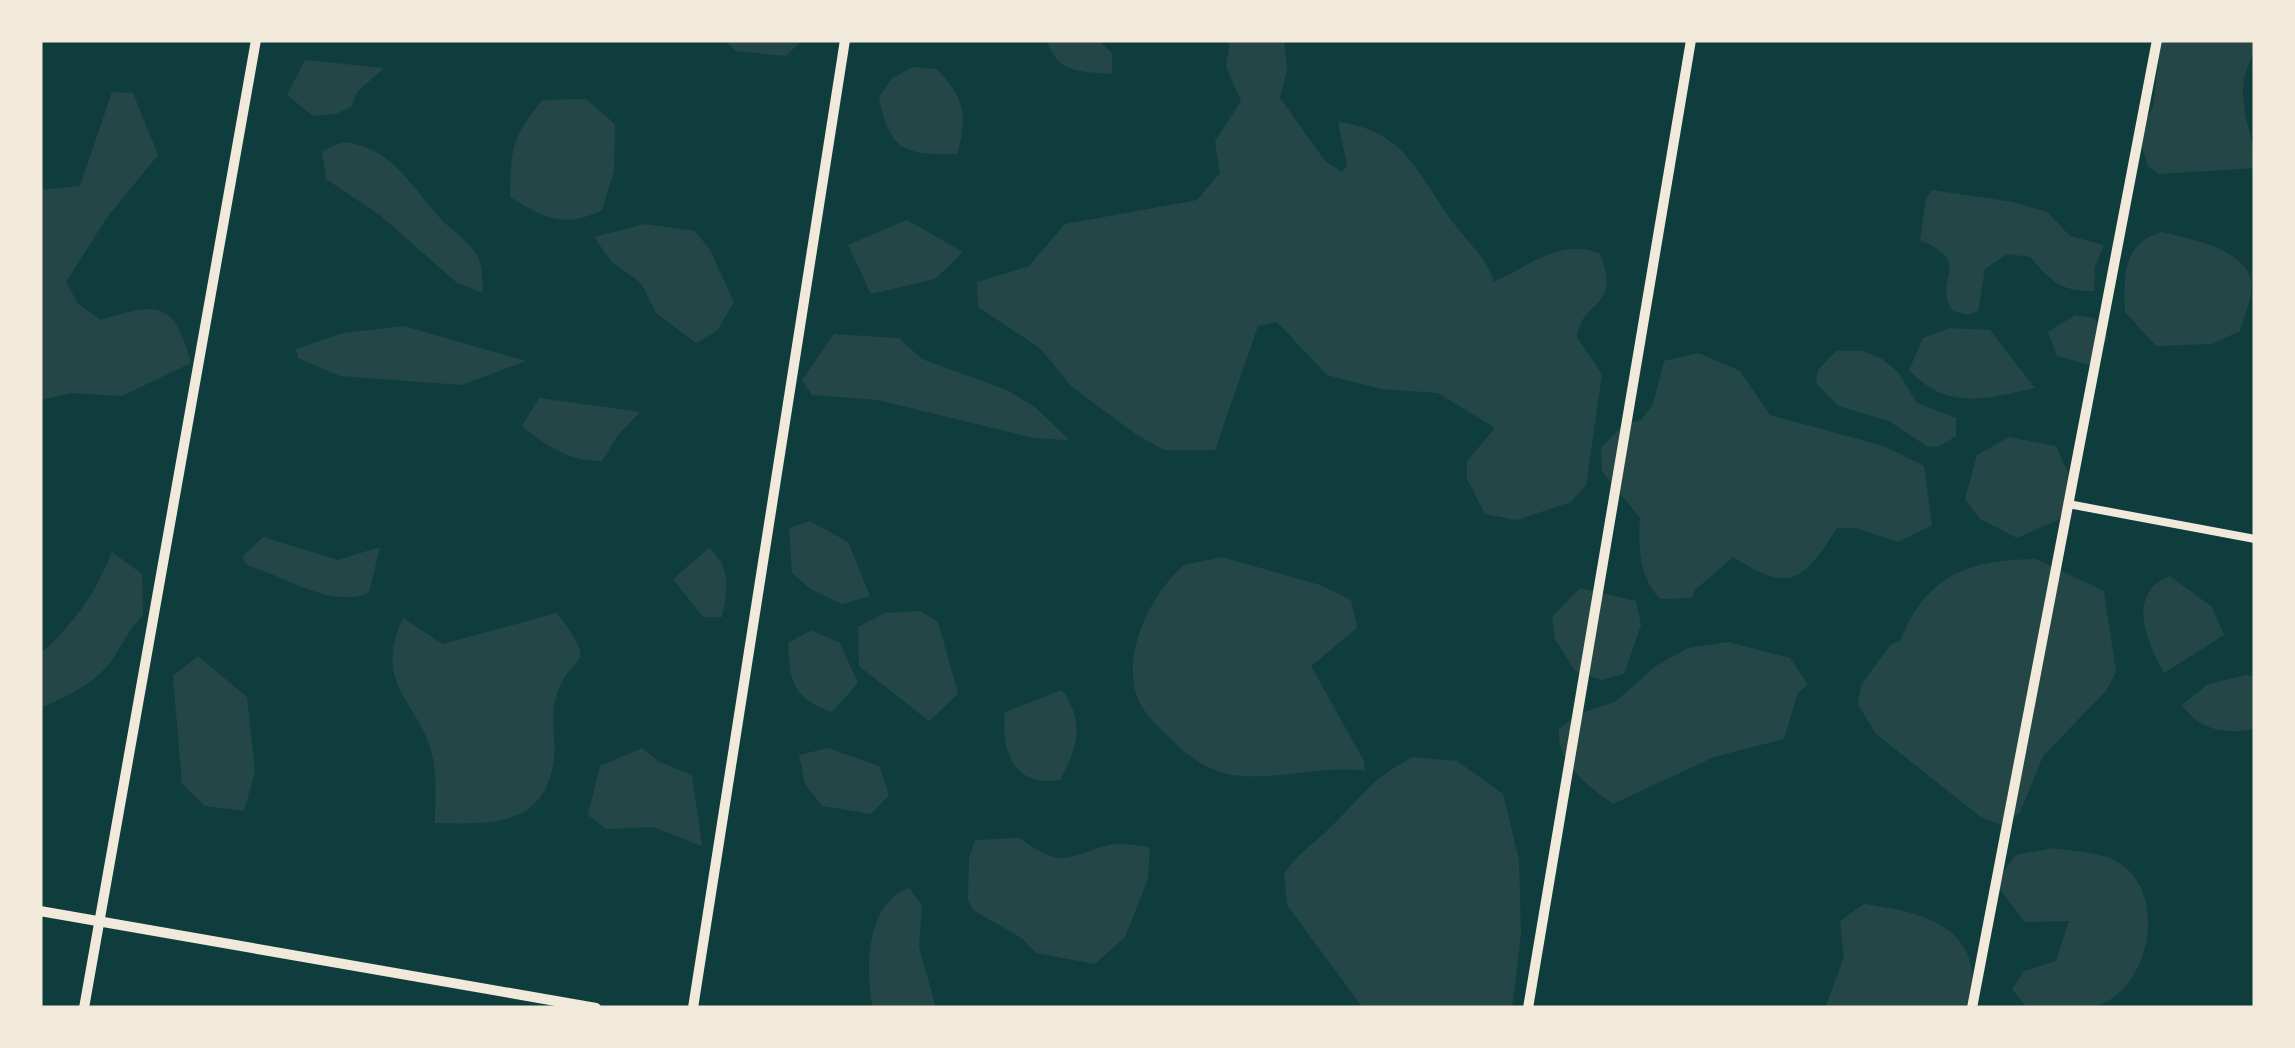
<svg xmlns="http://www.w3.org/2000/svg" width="2295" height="1048" viewBox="0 0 2295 1048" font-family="'Open Sans',sans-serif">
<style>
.green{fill:#244646}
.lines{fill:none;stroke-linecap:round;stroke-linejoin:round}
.service{stroke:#f1e9da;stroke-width:8}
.minor{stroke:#f1e9da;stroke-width:10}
</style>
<rect width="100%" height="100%" fill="#0f3d3e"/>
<g class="green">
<path d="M725 40H802L786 56 735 51Z"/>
<path d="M1047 40H1098L1112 53V74C1081 71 1057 74 1047 40Z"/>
<path d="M1230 40H1284L1287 69 1280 98 1325 161 1342 172 1347 165 1338 122C1406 130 1419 177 1455 225 1471 246 1486 257 1494 282 1529 266 1562 237 1600 254 1622 311 1582 297 1577 337L1602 374 1586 485 1571 502 1516 520 1485 514 1467 479V461L1495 428 1438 393 1381 389 1327 375 1277 322 1258 326 1215 450H1164L1137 435 1071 386 1041 349 978 307 977 282 1029 266 1065 224 1197 200 1220 173 1215 141 1241 101 1226 67Z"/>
<path d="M2161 40H2255C2255 57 2244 69 2243 87 2242 118 2255 140 2255 168L2159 174 2148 166 2138 134 2153 107Z"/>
<path d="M305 60H306L384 68 357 92 351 107 336 114 313 116 287 95Z"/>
<path d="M913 67 937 69C965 99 968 116 957 154 906 155 889 152 879 97L892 78Z"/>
<path d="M112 92 133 93 158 155 108 216 66 282 78 304 101 320C157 302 174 300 191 363L122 396 72 393 40 400V190L80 186Z"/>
<path d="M586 99 615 124 614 171 602 210C565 229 543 218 510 197 511 151 511 136 543 100Z"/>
<path d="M343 142C391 147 409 183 438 216 450 230 467 239 477 255 483 265 482 281 483 293L456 282 381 216 326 179 322 151Z"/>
<path d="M1932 190 2013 202 2047 212 2070 236 2104 245 2095 267 2094 291C2061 292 2051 281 2030 257L2007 254 1985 269 1978 311 1968 315 1953 311C1930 280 1977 265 1920 240L1926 199Z"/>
<path d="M907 220 963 252 935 279 871 294 848 245Z"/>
<path d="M645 224 695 231 710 250 734 302 717 331 696 343 656 313 641 283 611 261 594 237Z"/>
<path d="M2162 232C2188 239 2247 248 2251 283 2253 297 2244 317 2240 331L2212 344 2156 346 2125 312C2124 277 2122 243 2162 232Z"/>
<path d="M2075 315 2094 318 2108 338 2090 365 2057 356 2048 332Z"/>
<path d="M404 326 526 361 461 385 340 376 298 358 296 349 343 333Z"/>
<path d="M1950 328 1990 330 2035 388C1985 399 1948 411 1909 370L1923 338Z"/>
<path d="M834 334 899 338 922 359 1007 390 1036 408 1069 440 1033 438 878 400 812 395 802 380Z"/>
<path d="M1836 351H1863L1882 359 1897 371 1917 403 1956 418V436L1940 446 1928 447 1889 421 1838 406 1816 383 1818 370Z"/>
<path d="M1699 353 1740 371 1770 415 1884 446 1924 466 1932 525 1898 542 1856 528H1837C1802 583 1790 593 1733 557L1695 590 1692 598 1660 599C1639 576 1638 547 1640 518L1602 471 1601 448 1623 425 1641 420 1653 404 1664 361Z"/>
<path d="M539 398 640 412 618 435 602 461C571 462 546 446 522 426Z"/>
<path d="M2009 437 2056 446 2075 488 2058 520 2017 538 1980 519 1965 499 1977 455Z"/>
<path d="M810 521 848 542 870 596 842 604 812 590 792 573 789 528Z"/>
<path d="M263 537 338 560 380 547 369 593C330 609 286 576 248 566L242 557Z"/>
<path d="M709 548C731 566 728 592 722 617H703L673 579Z"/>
<path d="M112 552 142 574 143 615C130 628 125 639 116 654 100 682 68 696 40 708V654C74 624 95 594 112 552Z"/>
<path d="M1222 557 1320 585 1351 600 1357 628 1311 666 1364 761 1365 771C1323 765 1283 779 1242 776 1217 775 1193 761 1175 743 1163 731 1148 719 1140 703 1118 660 1150 594 1184 565Z"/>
<path d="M2036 559 2104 591 2116 672 2106 691 2043 756 2020 813 2001 825 1982 818 1876 734 1858 704 1861 685 1890 645 1900 641C1928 574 1967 560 2036 559Z"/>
<path d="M2170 576 2212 607 2224 635 2164 673C2147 642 2125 593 2170 576Z"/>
<path d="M1580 588 1636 601 1641 625 1624 674 1601 680 1575 671 1555 639 1552 617Z"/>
<path d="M920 611 938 622 958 694 929 721 859 666 858 627 885 613Z"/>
<path d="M557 613C602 674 571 647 556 697 550 717 556 738 554 759 545 828 490 824 435 823 435 803 437 779 433 759 421 700 371 688 403 618L443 644Z"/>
<path d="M811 630 840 643 858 683 832 712C794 699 789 682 788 643Z"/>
<path d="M1729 642 1790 658 1808 685 1798 692 1784 739 1714 757 1613 804C1588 786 1556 763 1559 729L1578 714 1615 702 1657 665 1688 648Z"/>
<path d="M198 656 247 697 255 771 244 811 205 806 182 784 173 676Z"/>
<path d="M2246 675 2255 676V729C2224 734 2201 731 2182 705L2208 684Z"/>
<path d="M1062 690C1085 722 1078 747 1060 780 1014 788 1001 752 1005 712Z"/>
<path d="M642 748 658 761 692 775 702 846 653 827 606 829 588 815 600 766Z"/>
<path d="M828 748 879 766 889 795 871 814 822 806 805 784 799 755Z"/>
<path d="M1413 757 1457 761 1503 794 1519 860 1521 934 1512 1008H1363L1287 905 1284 874C1300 851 1315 843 1334 824 1366 792 1371 779 1413 757Z"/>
<path d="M1019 838C1063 868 1062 859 1109 845 1121 842 1138 846 1150 847L1148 879 1125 937 1095 964 1036 953 1023 939 973 910 968 900 969 858 975 840Z"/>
<path d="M2053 848C2072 851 2098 852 2114 860 2172 889 2151 997 2089 1008 2070 1011 2047 1008 2027 1008L2012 989 2024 971 2056 961 2069 921 2025 922 1995 883 2016 855Z"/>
<path d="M909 888 922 905 919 947 936 1008H873C865 968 866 903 909 888Z"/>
<path d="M1864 904C1900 910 1949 915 1967 953 1974 968 1973 991 1975 1008H1825L1844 957 1840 921Z"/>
</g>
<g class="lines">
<path class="service" d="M2068 504 2255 539"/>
<g class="minor">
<path d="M40 911 596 1008"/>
<path d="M84 1008 256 40"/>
<path d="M693 1008 845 40"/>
<path d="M1528 1008 1691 40"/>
<path d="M1972 1008 2157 40"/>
</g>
</g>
<rect width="2295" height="1048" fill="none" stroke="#f1e9da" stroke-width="85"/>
</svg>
